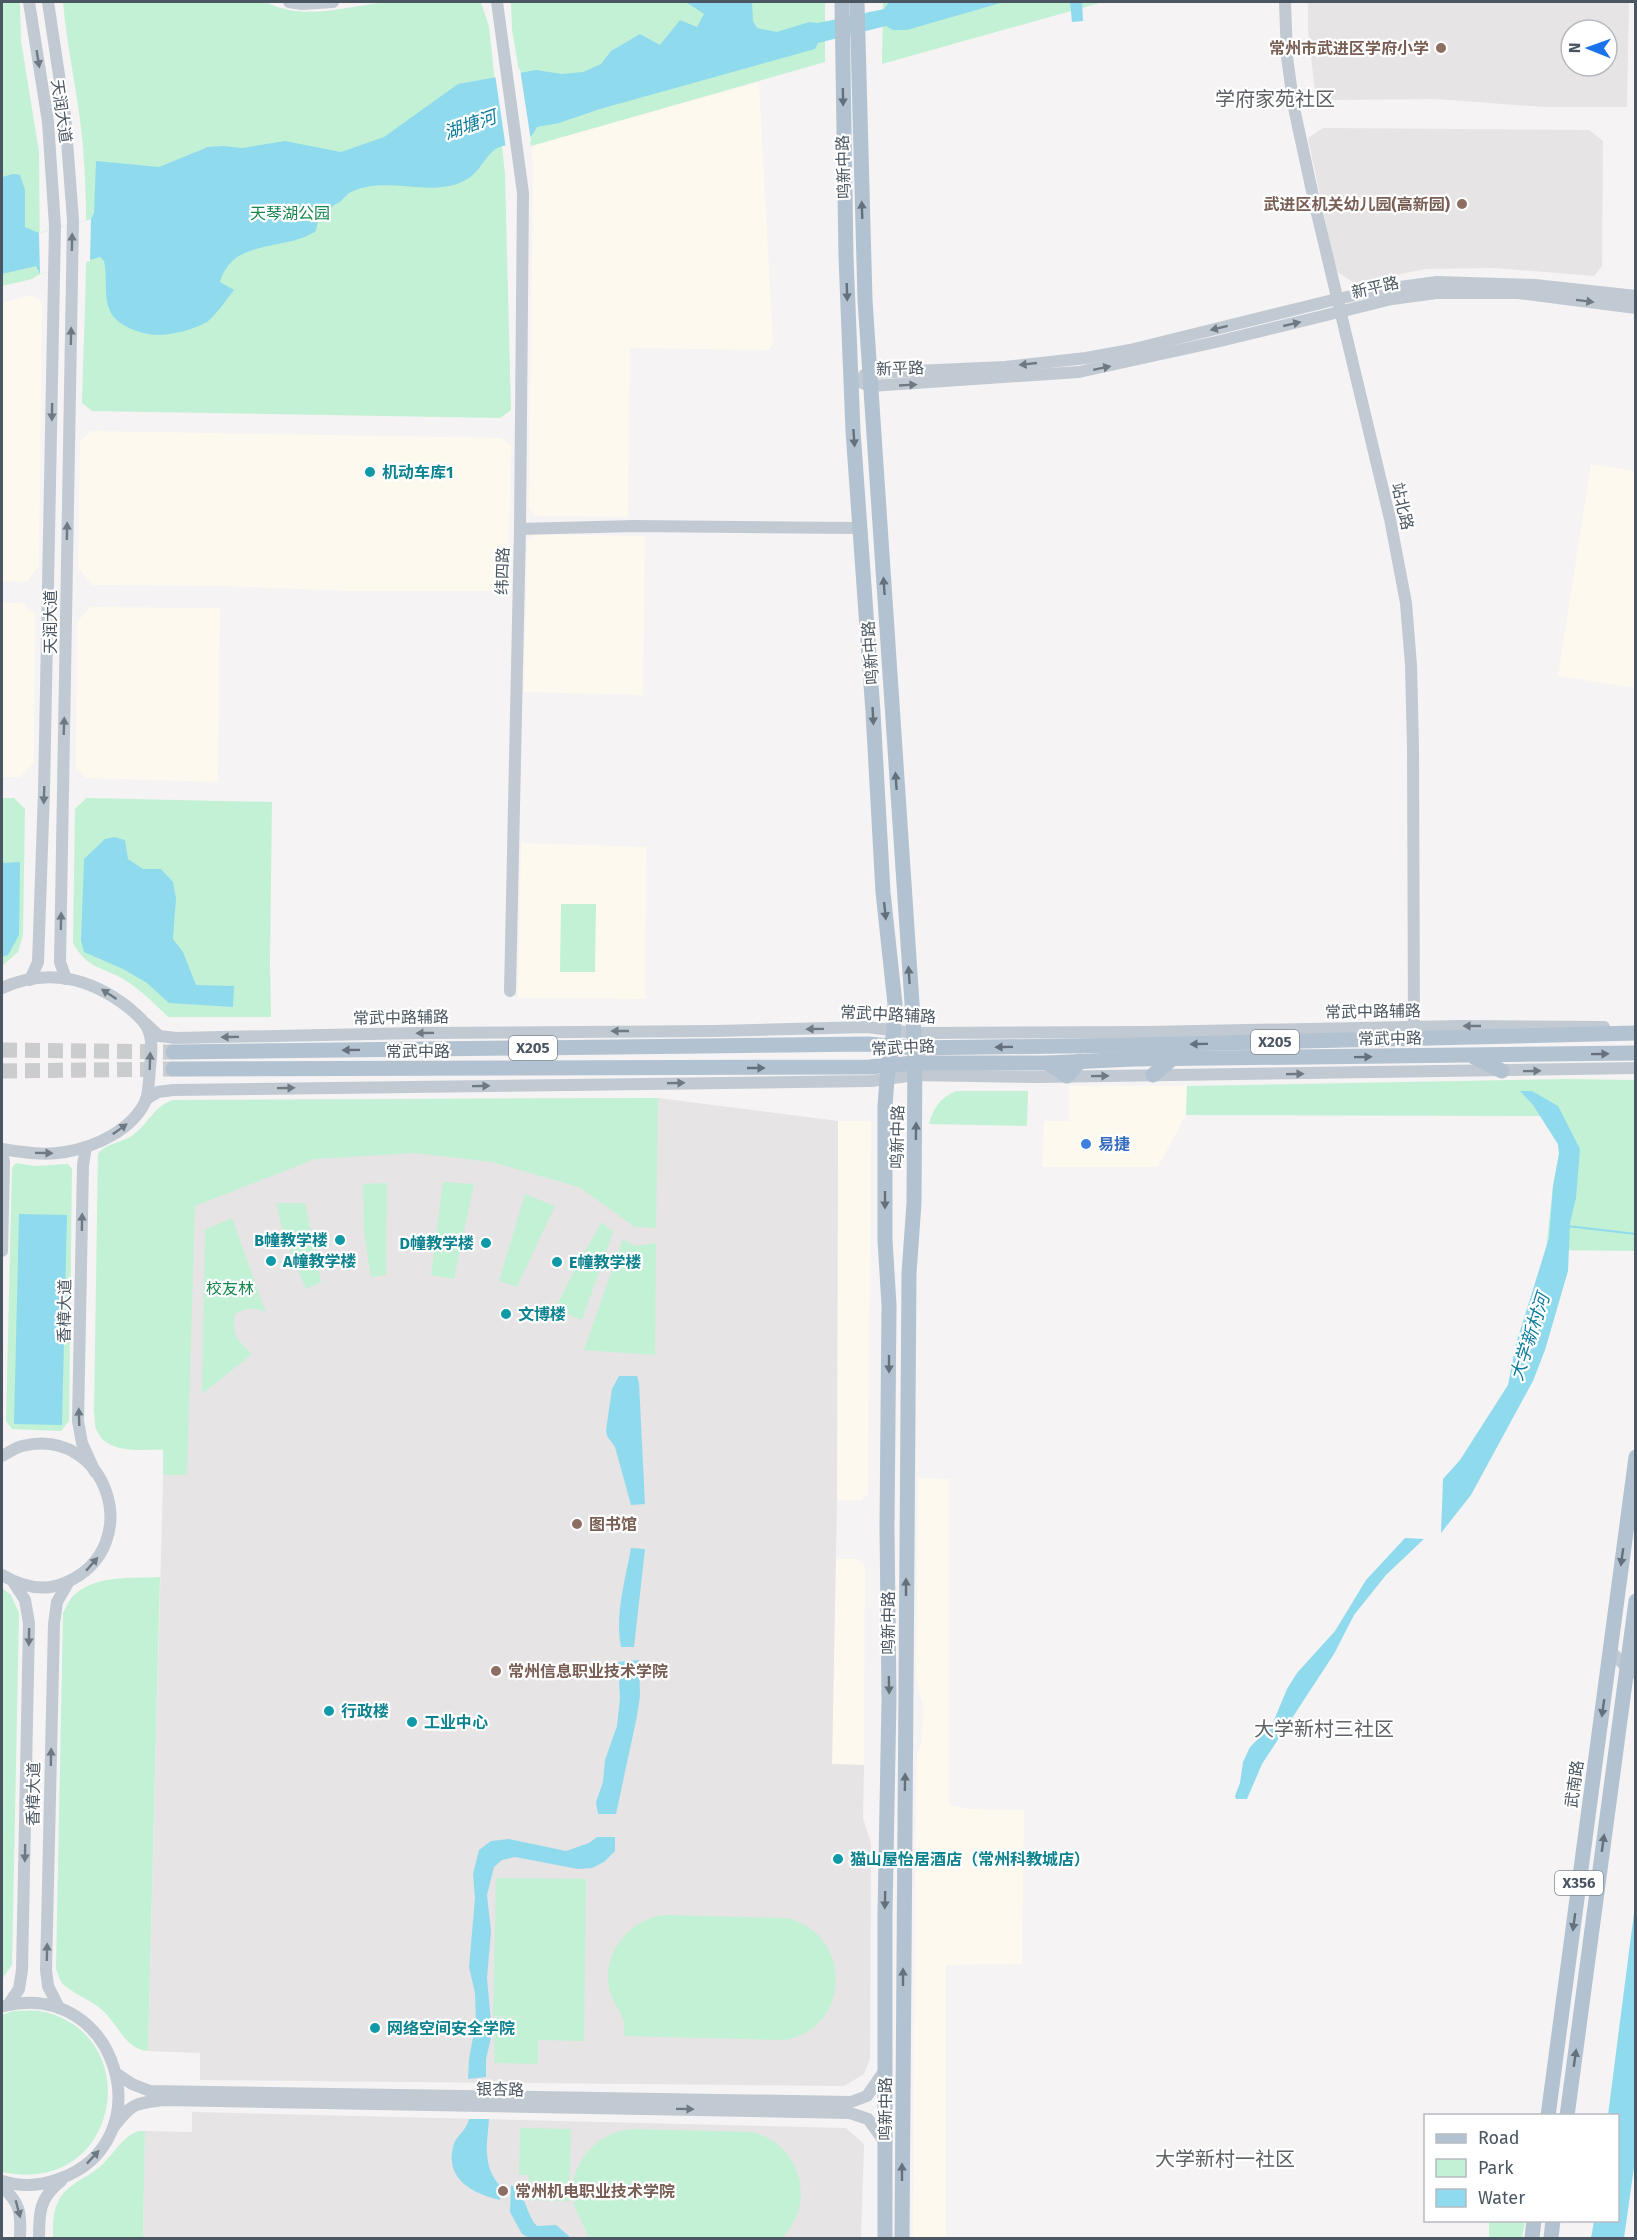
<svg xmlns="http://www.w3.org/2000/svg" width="1637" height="2240" viewBox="0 0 1637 2240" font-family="'Fira Sans','Noto Sans SC',sans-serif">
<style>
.commercial{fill:#fdf9ef}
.education{fill:#e6e4e5;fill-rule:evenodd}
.green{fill:#c3f1d5}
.water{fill:#90daee}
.pier{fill:#f5f3f3}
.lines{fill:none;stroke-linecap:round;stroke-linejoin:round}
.stream{stroke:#90daee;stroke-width:2}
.major-tunnel{stroke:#caccce;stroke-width:15;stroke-dasharray:15 8;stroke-linecap:butt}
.minor{stroke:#c1cad2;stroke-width:12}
.major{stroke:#b3c2d1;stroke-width:15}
.oneway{fill:#6e7983}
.oneway2{fill:#64717d}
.education-dot{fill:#8d6e63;stroke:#fff;stroke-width:2}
.culture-dot{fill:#0f9aa8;stroke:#fff;stroke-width:2}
.shop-dot{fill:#3f7fe0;stroke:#fff;stroke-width:2}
.labels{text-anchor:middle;stroke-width:4.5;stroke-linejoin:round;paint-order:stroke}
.shield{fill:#fff;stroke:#808990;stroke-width:1.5}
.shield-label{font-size:15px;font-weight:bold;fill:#4a5661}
.education-label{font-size:16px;font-weight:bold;fill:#785e54;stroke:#fff;text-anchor:start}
.street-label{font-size:16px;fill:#4a5661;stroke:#fff}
.park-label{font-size:16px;fill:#17864f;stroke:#fff}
.culture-label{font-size:16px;font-weight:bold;fill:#0d838f;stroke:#fff;text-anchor:start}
.shop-label{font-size:16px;font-weight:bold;fill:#366cbe;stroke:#fff;text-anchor:start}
.water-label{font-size:18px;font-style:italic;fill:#0c7c9b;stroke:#fff}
.quarter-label{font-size:20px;fill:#5f6368;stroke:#fff}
</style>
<rect width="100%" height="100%" fill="#f5f3f3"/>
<g class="commercial">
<path d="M759 82 773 344 769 350 630 348 628 517 536 516 529 509 533 165 531 146Z"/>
<path d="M32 295 42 302 39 566 27 582 2 581V303Z"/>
<path d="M91 431 501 438 511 446 508 580 491 591H348L223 586 92 585 78 567 80 441Z"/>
<path d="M1591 464 1635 471V688L1558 676Z"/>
<path d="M535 534 645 536 643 695 524 692 527 542Z"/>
<path d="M2 603H22L35 615 34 763 20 777H2Z"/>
<path d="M90 607 220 608 218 782 86 778 76 767 77 622Z"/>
<path d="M521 843 646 847 645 999 518 998Z"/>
<path d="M1069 1086H1187L1186 1115 1158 1167H1042L1044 1121H1069Z"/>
<path d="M838 1121H871L868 1494 861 1500H837Z"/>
<path d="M918 1478 949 1479V1805L968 1809 1024 1810 1022 1964 946 1965V2238H913L916 1796 917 1755 922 1741 923 1706 916 1679Z"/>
<path d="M836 1559H858L865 1566 864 1765 832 1764Z"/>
</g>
<g class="education">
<path d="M1308 2H1629L1627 107H1544L1435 99 1325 100 1315 91 1308 30ZM1571 30H1607V66H1571Z"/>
<path d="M1323 128 1589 130 1603 141 1602 266 1594 276 1495 268 1426 269 1354 283 1336 271 1308 138Z"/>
<path d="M658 1098 838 1121 837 1500 832 1764 864 1765 863 1818 871 1843 870 2059 864 2074 844 2086 200 2080V2053L148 2051 173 1100Z"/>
<path d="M192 2112 846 2128 864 2144 861 2238H143L145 2131 192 2132Z"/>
</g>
<g class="green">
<path d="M2 2H20L21 41 39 152 40 274 32 279 2 286Z"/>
<path d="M63 2H265C310 23 347 4 393 2 422 0 452 2 481 2L489 27 505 174 511 410 500 418 92 411 82 403C84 318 90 232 83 147 79 98 67 50 63 2Z"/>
<path d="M511 2H825V62L531 146 512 29Z"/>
<path d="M883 2H1103L882 64Z"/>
<path d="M2 798H14L25 809 23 935 18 952 2 966Z"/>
<path d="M86 798 272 802 270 961 271 1017H168C155 1004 141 990 125 980 102 966 88 970 73 943L75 809Z"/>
<path d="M561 904H596L595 972H560Z"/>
<path d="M1563 1079 1635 1080V1251L1546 1250 1553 1186 1559 1154 1558 1144 1540 1116 1186 1115 1187 1086Z"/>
<path d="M956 1091H1028L1027 1126 929 1124C933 1108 940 1098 956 1091Z"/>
<path d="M658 1098 656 1228 635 1227 579 1187 492 1162 415 1153 315 1159 195 1206 187 1475H163V1450C142 1449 108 1455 97 1431 94 1425 95 1417 94 1411L98 1154C106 1143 122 1143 133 1135 148 1124 154 1106 173 1100Z"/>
<path d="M16 1163 35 1166 68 1164 72 1169 69 1421 61 1431 12 1429 6 1421 12 1168Z"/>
<path d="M443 1182 474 1184 454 1279 431 1275Z"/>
<path d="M387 1183 386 1275 371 1277 364 1232 363 1184Z"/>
<path d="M525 1194 555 1206 517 1287 499 1281Z"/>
<path d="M276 1203H305L321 1282 306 1289 285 1239Z"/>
<path d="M232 1218 266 1313C255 1306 246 1308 235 1314 232 1336 237 1340 252 1354L202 1394 205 1230Z"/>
<path d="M602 1222 613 1232 582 1320 555 1309 579 1261Z"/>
<path d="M623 1239 635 1246 656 1243 655 1355 584 1350Z"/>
<path d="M160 1577 148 2051C124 2049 118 2023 101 2009 92 2001 67 1990 62 1983 59 1979 58 1973 56 1969L63 1613C66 1608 69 1600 73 1596 96 1574 131 1579 160 1577Z"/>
<path d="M2 1588 11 1595 19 1613 12 1965 2 1979Z"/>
<path d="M496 1878 586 1879 584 2041 538 2040V2064L494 2063 495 2017H538L493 2016Z"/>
<path d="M665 1915 787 1918C853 1934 852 2028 785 2040L624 2036C624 2032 625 2025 624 2022 621 2011 613 2002 610 1992 600 1955 629 1918 665 1915Z"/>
<path d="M13 2011C22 2011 32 2010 40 2011 148 2032 121 2198 2 2172V2015Z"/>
<path d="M520 2128 571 2129 569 2201 528 2200 529 2175H519Z"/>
<path d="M630 2129 752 2132C801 2144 817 2203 782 2238H588C586 2226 577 2216 574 2204 566 2167 595 2133 630 2129Z"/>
<path d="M138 2131H145L143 2238H53C53 2226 52 2214 58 2202 65 2186 84 2179 97 2169 112 2158 120 2138 138 2131Z"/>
<path d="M1489 2221H1525L1522 2238H1489Z"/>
</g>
<g class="water">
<path d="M686 2H752L753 21 757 28 777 32 809 22 818 23 884 9 889 2H1004L907 30H893L886 26 818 43 815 49 600 109 559 123 537 127C535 131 532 136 529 138 520 146 503 143 494 150 480 163 479 176 457 184 424 195 384 176 351 192 347 194 344 198 341 201 326 211 319 211 316 231 285 252 233 237 220 282L234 290C226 300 217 314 207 322 195 329 172 335 158 335 143 335 116 326 110 311 103 296 108 277 104 261L100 257 40 274 36 266 2 274V177L13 174 20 175 25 190V227L39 233 91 219 94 213 96 161 159 167 208 147 223 146 242 148 285 141 341 152 384 137 458 84 536 70 562 74 583 72 601 64 611 51 640 34 660 45 680 20 697 27 704 14Z"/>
<path d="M1070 2H1082L1083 21 1072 22Z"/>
<path d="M114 837 125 840 128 859 143 869H161L173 882 176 898 173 939 183 952 196 985 234 986 233 1007 169 1003 147 983 123 969 84 952 81 940 84 859 105 839Z"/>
<path d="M2 859 4 863 20 862 19 935 8 955 2 957Z"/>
<path d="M1520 1091H1532L1558 1106 1580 1149 1576 1198 1570 1223 1568 1271 1545 1350 1533 1381 1471 1495 1441 1533 1443 1479 1460 1460 1508 1385 1516 1344 1549 1238 1553 1186 1559 1154 1558 1144 1533 1105Z"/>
<path d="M19 1214 67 1215 62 1425 14 1424Z"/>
<path d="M619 1376H637L639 1383 645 1504 631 1505 615 1447 607 1436 606 1430 612 1389Z"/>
<path d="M1405 1538 1424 1539 1386 1575 1354 1615 1334 1654 1262 1764 1247 1799H1236L1235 1796 1240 1783 1243 1762 1250 1747 1272 1725 1287 1689 1297 1673 1335 1631 1366 1580Z"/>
<path d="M631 1548 645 1549 634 1647H621C615 1614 625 1581 631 1548Z"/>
<path d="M639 1660 640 1696 637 1716 616 1814H598L596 1802 603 1782 605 1760 617 1726 620 1699 618 1662Z"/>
<path d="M597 1837H615V1851L604 1862 592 1868 578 1869 515 1857 502 1860 494 1867 487 1895 491 1931 487 1978 492 2033 486 2059V2077L468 2079 469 2059 476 2021 475 1993 469 1967 475 1898 473 1874 479 1850 491 1841 509 1839 566 1851 589 1843Z"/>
<path d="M1635 1905 1636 2153 1624 2238H1591L1594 2221 1618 2220V2116L1608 2115Z"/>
<path d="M469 2119H489C487 2145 482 2166 501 2187L500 2200C474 2194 445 2180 453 2147 455 2136 466 2132 469 2119Z"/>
<path d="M511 2185C527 2194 525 2214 537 2226L556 2225 571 2238H530L522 2234 510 2212Z"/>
</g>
<g class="pier">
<path d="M520 69 531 141 506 149 495 74Z"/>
<path d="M91 219 90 261 40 274 39 233Z"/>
</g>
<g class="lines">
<path class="stream" d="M1567 1226 1636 1234"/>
<g class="major-tunnel">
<path d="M2 1050 173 1052"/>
<path d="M2 1071 173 1069"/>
</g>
<g class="minor">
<path d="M29 2 48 122 55 226 44 791 38 962 30 980"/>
<path d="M48 2 65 115 73 220 60 962 66 979"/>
<path d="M289 2 302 4 333 2"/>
<path d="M497 2 523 193 520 529 510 991"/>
<path d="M1285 2 1287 57 1294 108 1315 205 1390 519 1406 603 1411 665 1413 747 1414 1034"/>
<path d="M864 375 870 373 1005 367 1086 358 1130 350 1337 299 1385 289 1437 282 1535 285 1636 296"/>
<path d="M851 379 871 386 1079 372 1216 342 1392 299 1436 293H1518L1636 308"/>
<path d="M520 529 634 526 860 528"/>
<path d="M2 988C47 967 91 978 129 1008 137 1015 146 1022 149 1032 153 1042 151 1057 150 1068 149 1078 149 1090 146 1100 133 1130 95 1147 65 1152 45 1156 21 1152 2 1149"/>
<path d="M145 1023 159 1036 176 1038 418 1033 715 1031 867 1027 914 1033 1146 1032 1461 1026 1604 1027"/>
<path d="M146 1099 158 1092 173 1090 871 1081 915 1075 1038 1077 1636 1068"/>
<path d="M86 1147 83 1165 78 1421 82 1443 95 1472"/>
<path d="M2 1153 4 1162 2 1251"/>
<path d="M2 1456C8 1453 15 1448 22 1446 107 1425 147 1546 67 1582 45 1592 22 1587 2 1575"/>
<path d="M1610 1650 1626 1667 1636 1673"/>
<path d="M8 2005 19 1989 22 1970 29 1623 25 1600 14 1583"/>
<path d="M59 2008 48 1986 46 1970 54 1624 57 1602 69 1581"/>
<path d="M117 2074 132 2084 150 2091 851 2102 867 2096 885 2070"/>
<path d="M113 2128C131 2104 134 2103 165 2100L850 2113 868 2119 884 2141"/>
<path d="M2 2181C21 2187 40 2186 59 2179 165 2142 118 1978 4 2006"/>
<path d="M2 2187C21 2203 21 2214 20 2238"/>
<path d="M39 2238C39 2213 39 2198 61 2181"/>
</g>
<g class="major">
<path d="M842 2 846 257 853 431 873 712 883 892 895 1004 894 1030 887 1079 885 1106V1240L889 1305 887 1528 889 1699 885 1914V2238"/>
<path d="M857 2 865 300 915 1048 914 1203 909 1273 902 2238"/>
<path d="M173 1052 868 1044 915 1048 1136 1045 1636 1033"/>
<path d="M1474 1057 1502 1071"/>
<path d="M1048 1063 1067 1076 1080 1061"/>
<path d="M173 1069 869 1067 914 1063H1048L1134 1059 1636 1053"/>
<path d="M1153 1075 1172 1059"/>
<path d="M1548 2116 1636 1457"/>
<path d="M1567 2116 1636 1601"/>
<path d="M1532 2238 1534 2220"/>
<path d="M1551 2238 1553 2220"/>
</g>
</g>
<defs><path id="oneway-solid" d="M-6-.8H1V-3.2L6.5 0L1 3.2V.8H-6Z" transform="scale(1.5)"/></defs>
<g class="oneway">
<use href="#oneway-solid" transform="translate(38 59) rotate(81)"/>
<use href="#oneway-solid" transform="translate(72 242) rotate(-89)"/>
<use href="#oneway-solid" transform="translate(1585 301) rotate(7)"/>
<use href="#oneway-solid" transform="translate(1292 324) rotate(-13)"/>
<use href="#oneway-solid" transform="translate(1219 328) rotate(166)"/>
<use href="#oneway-solid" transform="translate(71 336) rotate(-89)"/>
<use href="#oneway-solid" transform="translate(1028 364) rotate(174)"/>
<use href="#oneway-solid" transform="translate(1102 368) rotate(-12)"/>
<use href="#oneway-solid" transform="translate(908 385) rotate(-3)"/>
<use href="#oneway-solid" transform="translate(52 412) rotate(91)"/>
<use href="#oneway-solid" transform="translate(67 531) rotate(-89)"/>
<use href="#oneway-solid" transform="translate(64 726) rotate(-88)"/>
<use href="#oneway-solid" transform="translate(44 795) rotate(92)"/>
<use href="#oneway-solid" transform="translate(61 921) rotate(-89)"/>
<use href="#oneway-solid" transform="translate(109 994) rotate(-147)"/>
<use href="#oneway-solid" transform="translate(1472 1026) rotate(-180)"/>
<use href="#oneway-solid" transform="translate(815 1029) rotate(179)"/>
<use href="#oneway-solid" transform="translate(620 1031) rotate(180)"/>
<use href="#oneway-solid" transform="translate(425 1033) rotate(179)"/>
<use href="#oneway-solid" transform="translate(230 1037) rotate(179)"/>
<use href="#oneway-solid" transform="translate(150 1061) rotate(-88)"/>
<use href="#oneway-solid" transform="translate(1532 1071) rotate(-1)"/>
<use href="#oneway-solid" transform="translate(1295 1074) rotate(-1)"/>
<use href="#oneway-solid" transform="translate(1100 1076) rotate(-1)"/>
<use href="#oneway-solid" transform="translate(676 1083) rotate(-1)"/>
<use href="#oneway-solid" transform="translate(481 1086) rotate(-1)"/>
<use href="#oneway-solid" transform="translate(286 1088) rotate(-1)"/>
<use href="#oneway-solid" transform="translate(120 1129) rotate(-36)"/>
<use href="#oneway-solid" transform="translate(44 1153) rotate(1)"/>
<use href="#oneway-solid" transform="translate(82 1222) rotate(-89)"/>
<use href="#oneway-solid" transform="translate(79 1417) rotate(-92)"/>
<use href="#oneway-solid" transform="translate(92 1564) rotate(-49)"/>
<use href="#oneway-solid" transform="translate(29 1637) rotate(91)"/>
<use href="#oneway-solid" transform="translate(51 1757) rotate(-89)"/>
<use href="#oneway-solid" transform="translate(25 1853) rotate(91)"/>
<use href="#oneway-solid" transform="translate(47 1952) rotate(-89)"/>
<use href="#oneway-solid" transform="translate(685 2109) rotate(1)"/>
<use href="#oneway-solid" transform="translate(93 2157) rotate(-47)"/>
<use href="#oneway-solid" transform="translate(18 2209) rotate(75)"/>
</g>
<g class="oneway2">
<use href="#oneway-solid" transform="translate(843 97) rotate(89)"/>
<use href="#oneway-solid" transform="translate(862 210) rotate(-92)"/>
<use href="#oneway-solid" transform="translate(847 292) rotate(88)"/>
<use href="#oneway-solid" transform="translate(854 438) rotate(86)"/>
<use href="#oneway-solid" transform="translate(884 586) rotate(-94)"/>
<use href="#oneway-solid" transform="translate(873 716) rotate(87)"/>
<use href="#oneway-solid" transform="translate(896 781) rotate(-94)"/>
<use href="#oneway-solid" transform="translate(885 911) rotate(84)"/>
<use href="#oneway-solid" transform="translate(909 975) rotate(-94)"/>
<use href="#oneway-solid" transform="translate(1199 1044) rotate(179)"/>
<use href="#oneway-solid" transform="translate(1004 1047) rotate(179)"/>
<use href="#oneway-solid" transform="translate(351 1050) rotate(179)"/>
<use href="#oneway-solid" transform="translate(1600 1054) rotate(-1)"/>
<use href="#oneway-solid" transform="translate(1363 1057) rotate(-1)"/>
<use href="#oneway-solid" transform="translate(756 1068)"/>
<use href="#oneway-solid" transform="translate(916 1131) rotate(-89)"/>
<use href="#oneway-solid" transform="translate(885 1200) rotate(90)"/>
<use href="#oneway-solid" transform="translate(889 1364) rotate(90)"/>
<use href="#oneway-solid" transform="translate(1622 1557) rotate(98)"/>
<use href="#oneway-solid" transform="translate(906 1587) rotate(-90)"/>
<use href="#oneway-solid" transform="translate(889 1685) rotate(89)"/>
<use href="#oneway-solid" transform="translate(1603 1708) rotate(98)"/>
<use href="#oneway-solid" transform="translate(905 1782) rotate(-89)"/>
<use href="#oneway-solid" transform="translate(1603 1843) rotate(-82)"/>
<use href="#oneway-solid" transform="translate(885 1900) rotate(91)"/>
<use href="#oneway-solid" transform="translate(1574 1922) rotate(98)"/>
<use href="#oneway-solid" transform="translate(903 1977) rotate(-90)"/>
<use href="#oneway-solid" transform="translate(1575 2058) rotate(-82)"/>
<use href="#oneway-solid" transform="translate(902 2172) rotate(-90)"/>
</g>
<g class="education-dot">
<circle cx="1441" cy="48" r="6"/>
<circle cx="1462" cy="204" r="6"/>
<circle cx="577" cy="1524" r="6"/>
<circle cx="496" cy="1671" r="6"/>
<circle cx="503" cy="2191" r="6"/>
</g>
<g class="culture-dot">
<circle cx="370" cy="472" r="6"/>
<circle cx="340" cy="1240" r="6"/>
<circle cx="486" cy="1243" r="6"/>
<circle cx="271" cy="1261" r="6"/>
<circle cx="557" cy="1262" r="6"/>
<circle cx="506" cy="1314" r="6"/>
<circle cx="329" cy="1711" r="6"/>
<circle cx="412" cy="1722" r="6"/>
<circle cx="838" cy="1859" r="6"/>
<circle cx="375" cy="2028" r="6"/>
</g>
<circle class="shop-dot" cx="1086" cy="1144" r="6"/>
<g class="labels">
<g class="shield">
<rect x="1251" y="1030" width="48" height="24" rx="4.5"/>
<rect x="509" y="1036" width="48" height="24" rx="4.5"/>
<rect x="1555" y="1871" width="48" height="24" rx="4.5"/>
</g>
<g class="shield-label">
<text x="1275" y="1047">X205</text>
<text x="533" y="1053">X205</text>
<text x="1579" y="1888">X356</text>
</g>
<g class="education-label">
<text x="1429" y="54" text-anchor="end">常州市武进区学府小学</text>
<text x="1450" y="210" text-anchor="end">武进区机关幼儿园(高新园)</text>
<text x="589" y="1530">图书馆</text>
<text x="508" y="1677">常州信息职业技术学院</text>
<text x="515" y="2197">常州机电职业技术学院</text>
</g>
<g class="street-label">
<text transform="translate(62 111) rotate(82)" y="6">天润大道</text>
<text transform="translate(843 167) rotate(-92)" y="6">鸣新中路</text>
<text transform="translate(1375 287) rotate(-13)" y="6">新平路</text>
<text transform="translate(900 368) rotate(-2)" y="6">新平路</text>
<text transform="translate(1403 506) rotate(77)" y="6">站北路</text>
<text transform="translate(502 571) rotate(-88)" y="6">纬四路</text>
<text transform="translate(50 622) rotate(-90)" y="6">天润大道</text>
<text transform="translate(870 653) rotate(-94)" y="6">鸣新中路</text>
<text transform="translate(1373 1011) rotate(-1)" y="6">常武中路辅路</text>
<text transform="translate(888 1014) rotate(3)" y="6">常武中路辅路</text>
<text transform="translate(401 1017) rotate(-1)" y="6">常武中路辅路</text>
<text transform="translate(1390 1038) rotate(-1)" y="6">常武中路</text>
<text transform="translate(903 1047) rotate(-3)" y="6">常武中路</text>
<text x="418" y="1057">常武中路</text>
<text transform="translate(897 1137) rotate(-89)" y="6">鸣新中路</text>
<text transform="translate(64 1311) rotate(-89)" y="6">香樟大道</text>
<text transform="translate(888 1623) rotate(-90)" y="6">鸣新中路</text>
<text transform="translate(1574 1784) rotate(-82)" y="6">武南路</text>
<text transform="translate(33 1794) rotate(-89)" y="6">香樟大道</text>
<text transform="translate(500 2089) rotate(1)" y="6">银杏路</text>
<text transform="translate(885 2109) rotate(-90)" y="6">鸣新中路</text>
</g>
<g class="park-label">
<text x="290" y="219">天琴湖公园</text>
<text x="230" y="1294">校友林</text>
</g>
<g class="culture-label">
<text x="382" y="478">机动车库1</text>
<text x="328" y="1246" text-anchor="end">B幢教学楼</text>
<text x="474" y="1249" text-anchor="end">D幢教学楼</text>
<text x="283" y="1267">A幢教学楼</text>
<text x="569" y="1268">E幢教学楼</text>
<text x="518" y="1320">文博楼</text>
<text x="341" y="1717">行政楼</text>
<text x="424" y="1728">工业中心</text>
<text x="850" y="1865">猫山屋怡居酒店（常州科教城店）</text>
<text x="387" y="2034">网络空间安全学院</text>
</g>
<g class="shop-label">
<text x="1098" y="1150">易捷</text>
</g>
<g class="water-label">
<text transform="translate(470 125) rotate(-19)" y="6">湖塘河</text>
<text transform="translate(1530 1337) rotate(-72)" y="6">大学新村河</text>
</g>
<g class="quarter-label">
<text x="1275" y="106">学府家苑社区</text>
<text x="1324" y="1736">大学新村三社区</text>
<text x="1225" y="2166">大学新村一社区</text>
</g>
</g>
<rect width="1637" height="2240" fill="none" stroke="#4a5661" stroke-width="6"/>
<rect x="1424" y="2114" width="195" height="108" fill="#ffffff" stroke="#b7bbc0" stroke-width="1.5"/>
<rect x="1436" y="2134" width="30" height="9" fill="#b3c2d1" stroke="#b7bbc0" stroke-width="1.5"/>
<text x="1478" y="2144" font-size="18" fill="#4a5661">Road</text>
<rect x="1436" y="2159" width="30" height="18" fill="#c3f1d5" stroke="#b7bbc0" stroke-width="1.5"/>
<text x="1478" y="2174" font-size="18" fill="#4a5661">Park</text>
<rect x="1436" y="2189" width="30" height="18" fill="#90daee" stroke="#b7bbc0" stroke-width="1.5"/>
<text x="1478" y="2204" font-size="18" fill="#4a5661">Water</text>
<g transform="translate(1589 48) rotate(271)"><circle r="28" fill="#ffffff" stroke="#b7bbc0" stroke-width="1.5"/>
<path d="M0-4.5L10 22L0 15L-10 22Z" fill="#1a73e8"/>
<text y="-9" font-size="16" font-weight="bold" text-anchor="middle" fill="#4a5661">N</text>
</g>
</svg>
